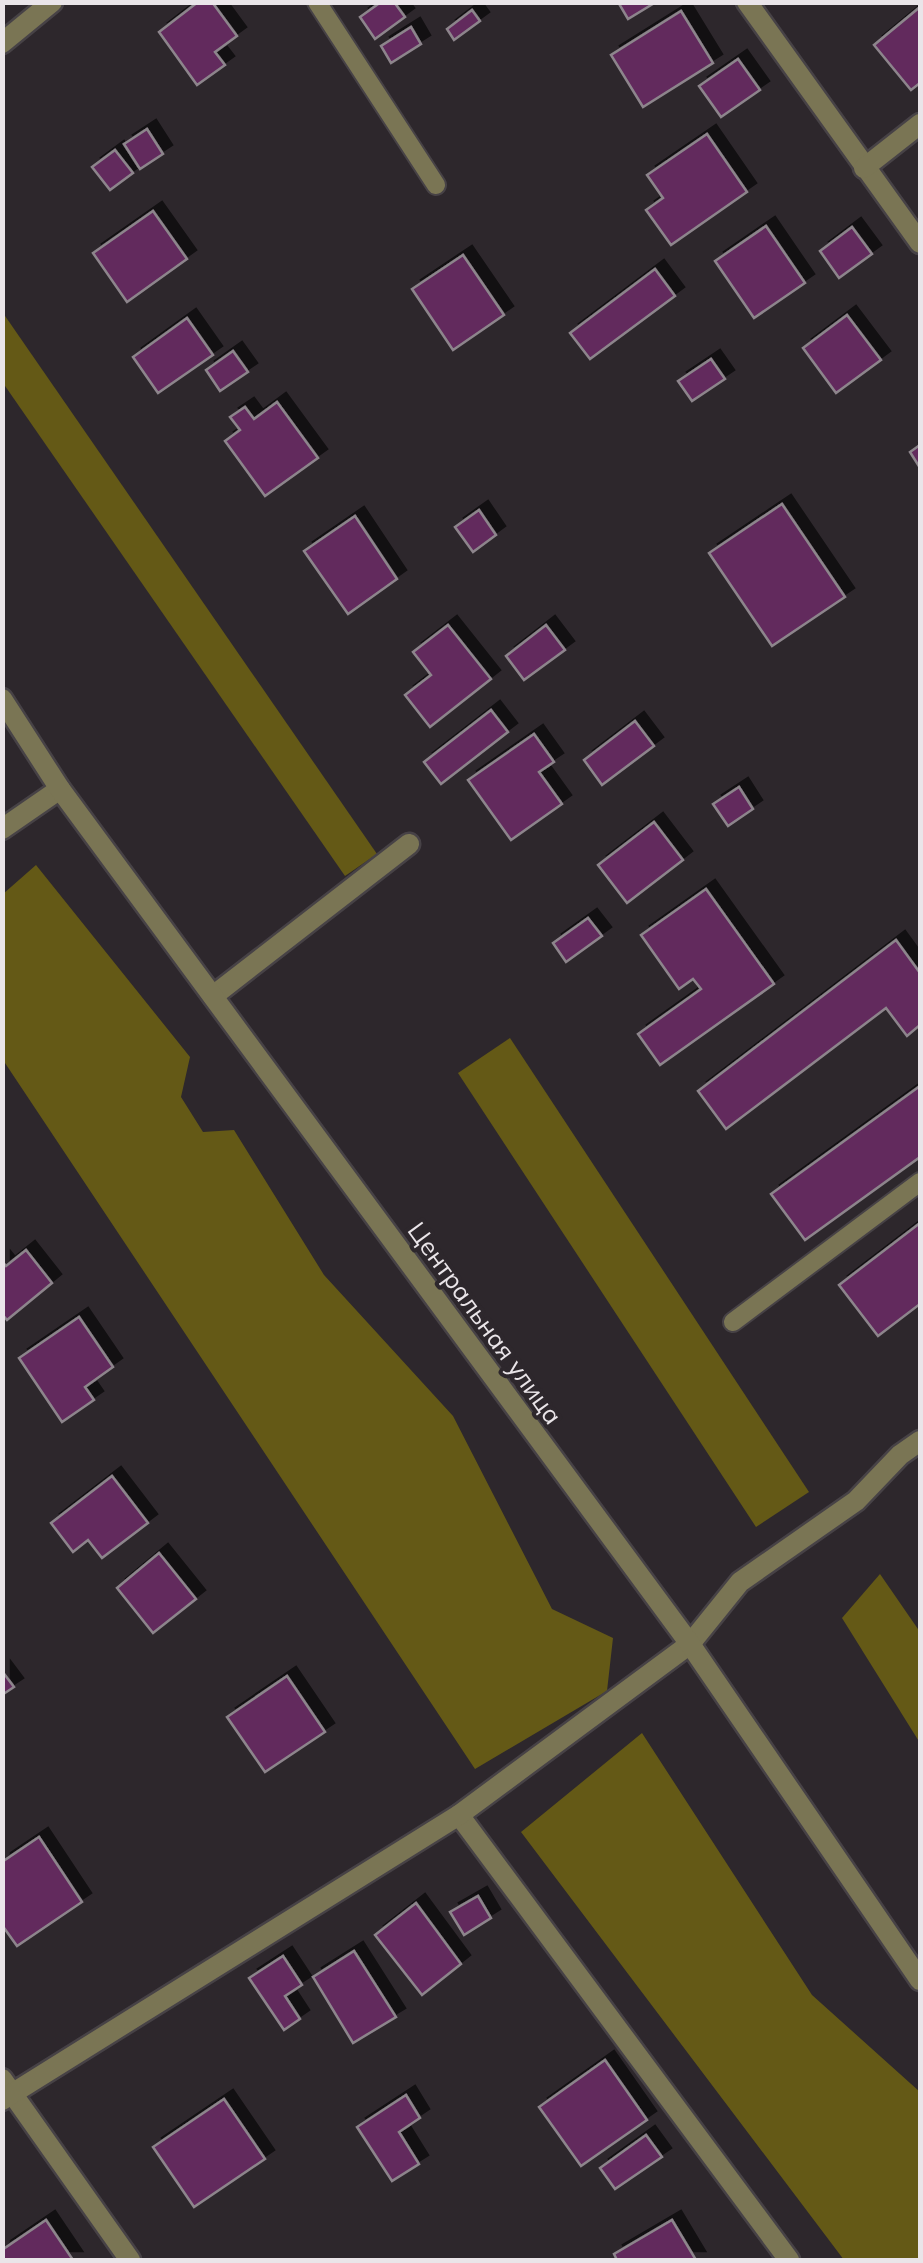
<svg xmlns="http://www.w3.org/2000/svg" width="923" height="2263" viewBox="0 0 923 2263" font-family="Mulish,sans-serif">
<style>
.forest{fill:#645916}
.building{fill:#622a5d;stroke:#8d858c;stroke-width:2.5;filter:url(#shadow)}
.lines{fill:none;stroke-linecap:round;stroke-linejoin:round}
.service-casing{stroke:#474246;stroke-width:22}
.minor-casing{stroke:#474246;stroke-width:25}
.tertiary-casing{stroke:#474246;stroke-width:25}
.service{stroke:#7a7554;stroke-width:18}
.minor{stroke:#7a7554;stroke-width:20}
.tertiary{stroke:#7a7554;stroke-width:20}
.labels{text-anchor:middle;stroke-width:8;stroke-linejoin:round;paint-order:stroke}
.street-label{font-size:25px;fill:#eae5e9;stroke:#2d272c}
</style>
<defs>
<filter id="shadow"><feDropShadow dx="9" dy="-9" stdDeviation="0" flood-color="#0009"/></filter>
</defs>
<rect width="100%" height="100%" fill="#2d272c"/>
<g class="forest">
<path d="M3 313 377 854 345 876 3 383Z"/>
<path d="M36 865 190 1057 181 1097 203 1132 234 1130 324 1275 453 1416 552 1609 613 1638 607 1691 475 1769 3 1060V894Z"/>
<path d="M510 1038 809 1492 756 1527 458 1073Z"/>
<path d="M880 1574 920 1632V1743L842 1618Z"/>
<path d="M642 1733 812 1995 920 2092V2260H844L521 1832Z"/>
</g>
<g class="building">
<path d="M198 2H212L237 36 215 52 225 65 197 85 159 32Z"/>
<path d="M381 2H394L405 17 375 39 360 17Z"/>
<path d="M618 2H656L628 19Z"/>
<path d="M920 7V83L911 90 874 45Z"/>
<path d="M472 10 480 21 454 40 447 29Z"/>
<path d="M681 11 713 63 643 107 611 55Z"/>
<path d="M411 27 421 44 391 63 381 46Z"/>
<path d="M738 59 760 90 721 117 699 86Z"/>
<path d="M147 129 163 154 140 169 124 144Z"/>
<path d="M707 134 747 192 671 245 646 210 663 198 647 175Z"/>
<path d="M115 150 133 173 110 190 92 167Z"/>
<path d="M153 211 187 259 127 302 93 253Z"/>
<path d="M766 226 805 283 754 318 715 261Z"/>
<path d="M852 227 872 254 839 278 820 251Z"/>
<path d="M463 255 504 315 453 350 412 289Z"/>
<path d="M655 269 675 296 590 359 570 333Z"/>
<path d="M847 315 881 360 836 393 803 348Z"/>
<path d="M187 318 213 355 158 393 133 357Z"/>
<path d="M233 351 248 372 220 391 206 370Z"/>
<path d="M711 359 725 379 692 401 678 381Z"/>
<path d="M277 402 318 458 265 496 225 441 240 430 230 417 245 407 254 419Z"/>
<path d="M920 445V468L910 452Z"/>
<path d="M782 504 845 597 772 646 709 553Z"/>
<path d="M479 510 496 535 473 552 455 527Z"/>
<path d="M355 516 397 579 348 614 304 551Z"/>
<path d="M448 625 491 679 430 727 405 695 431 675 413 652Z"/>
<path d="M546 625 565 650 524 680 506 656Z"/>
<path d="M491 710 508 732 441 784 424 762Z"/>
<path d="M635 721 654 746 602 785 584 760Z"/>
<path d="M534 734 554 762 539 772 562 804 511 840 468 780Z"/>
<path d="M739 787 753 809 728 826 713 804Z"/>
<path d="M654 822 683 860 627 903 598 865Z"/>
<path d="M706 889 774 984 660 1065 638 1034 701 989 693 979 679 989 641 935Z"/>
<path d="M588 918 602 936 566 962 553 943Z"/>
<path d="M896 940 920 973V1025L907 1036 886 1008 726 1129 698 1091Z"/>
<path d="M920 1086V1157L805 1240 771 1194Z"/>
<path d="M920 1223V1304L878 1336 839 1285Z"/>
<path d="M26 1250 52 1283 7 1320 2 1314V1261L6 1266Z"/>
<path d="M79 1317 113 1367 85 1387 94 1400 62 1422 19 1358Z"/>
<path d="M112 1476 148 1523 102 1558 88 1540 73 1552 51 1523Z"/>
<path d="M159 1553 196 1599 153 1633 117 1588Z"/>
<path d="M2 1671 14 1687 2 1695Z"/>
<path d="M287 1676 325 1732 265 1772 227 1717Z"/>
<path d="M39 1837 82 1902 17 1946 2 1925V1862Z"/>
<path d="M478 1896 491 1918 464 1935 450 1912Z"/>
<path d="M416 1903 461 1964 422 1995 375 1935Z"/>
<path d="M354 1951 396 2017 353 2043 313 1977Z"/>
<path d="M283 1956 302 1985 285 1996 300 2019 284 2030 249 1978Z"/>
<path d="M605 2060 647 2120 581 2166 539 2107Z"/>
<path d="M406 2095 420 2118 399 2132 419 2164 392 2181 357 2127Z"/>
<path d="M224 2099 265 2159 194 2207 153 2147Z"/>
<path d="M646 2135 662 2157 615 2189 600 2168Z"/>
<path d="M46 2220 73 2260H2V2250Z"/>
<path d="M672 2220 696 2260H617L614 2254Z"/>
</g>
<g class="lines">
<defs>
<g id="service">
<path d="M317 2 436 185"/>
<path d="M733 1322 920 1182"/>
</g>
<g id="minor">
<path d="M747 2 920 243"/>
<path d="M2 43 52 2"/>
<path d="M864 168 920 124"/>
<path d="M2 829 60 789"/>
<path d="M213 996 409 844"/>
<path d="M459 1815 789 2260"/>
<path d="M2 2079 130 2260"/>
<path d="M2 2100 459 1815 690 1644 740 1582 856 1501 900 1455 920 1441"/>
</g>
<path id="tertiary" d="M2 699 60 789 690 1644 920 1980"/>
</defs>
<use href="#service" class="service-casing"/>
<use href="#minor" class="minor-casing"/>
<use href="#tertiary" class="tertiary-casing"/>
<use href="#service" class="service"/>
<use href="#minor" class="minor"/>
<use href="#tertiary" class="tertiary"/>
</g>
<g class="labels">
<g class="street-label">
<text transform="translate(485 1323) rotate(54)" y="9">Центральная улица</text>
</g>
</g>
<rect width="923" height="2263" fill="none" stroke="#eae5e9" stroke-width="10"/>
</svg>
